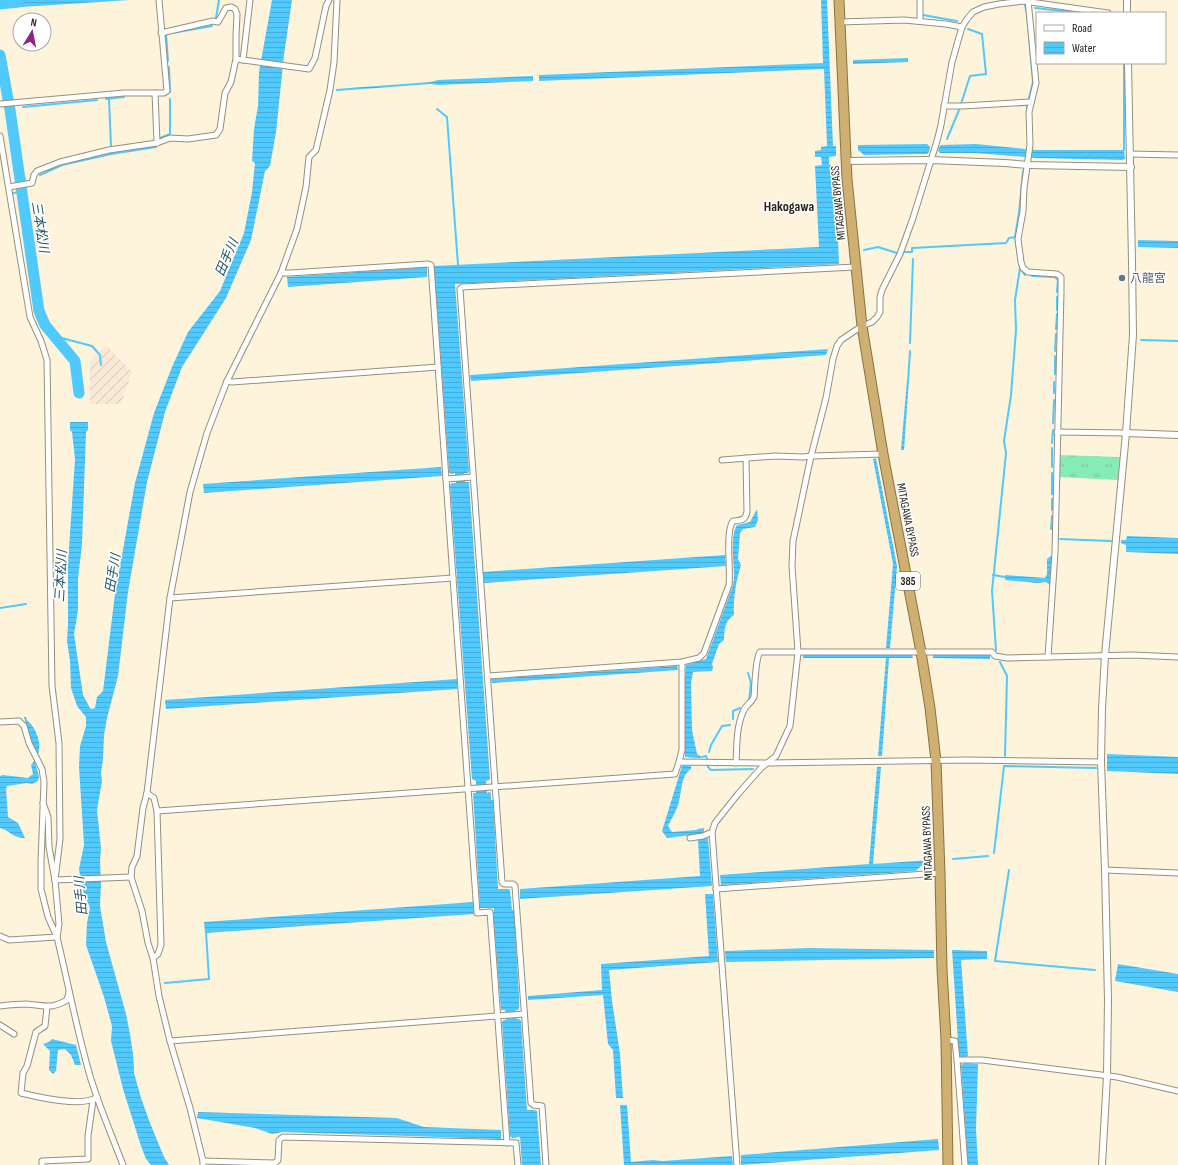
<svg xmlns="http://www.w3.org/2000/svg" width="1178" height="1165" viewBox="0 0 1178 1165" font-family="'Sofia Sans Condensed','Noto Sans JP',sans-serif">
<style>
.industrial{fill:url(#industrial-furrows)}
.park{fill:url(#park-tufts)}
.water{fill:url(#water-rules)}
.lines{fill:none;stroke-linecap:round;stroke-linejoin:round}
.stream{stroke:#50c9fe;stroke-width:2}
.river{stroke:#50c9fe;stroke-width:11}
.minor-casing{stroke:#988f79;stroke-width:7}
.tertiary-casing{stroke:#988f79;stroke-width:8}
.trunk-casing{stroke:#8d723d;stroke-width:11}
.minor{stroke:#fff;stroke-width:5}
.tertiary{stroke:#fff;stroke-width:6}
.trunk{stroke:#cfaf72;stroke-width:9}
.worship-dot{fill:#6b7280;stroke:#fff;stroke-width:1.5}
.labels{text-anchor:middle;stroke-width:3;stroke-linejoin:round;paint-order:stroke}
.shield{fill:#fff;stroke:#696660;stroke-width:1}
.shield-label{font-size:11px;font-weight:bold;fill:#29251c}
.street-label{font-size:12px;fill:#29251c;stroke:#fff}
.worship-label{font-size:12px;fill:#5b616d;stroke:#fff;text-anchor:start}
.water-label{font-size:13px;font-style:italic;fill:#24546b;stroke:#fff}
.quarter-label{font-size:14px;font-weight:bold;fill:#29251c;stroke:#fff}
</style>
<defs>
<pattern id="industrial-furrows" width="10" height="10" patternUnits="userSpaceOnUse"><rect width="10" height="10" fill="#f8e8d6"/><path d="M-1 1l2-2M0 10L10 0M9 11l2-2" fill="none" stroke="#d5c7b7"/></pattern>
<pattern id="park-tufts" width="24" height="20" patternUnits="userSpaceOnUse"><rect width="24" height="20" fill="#85ecb8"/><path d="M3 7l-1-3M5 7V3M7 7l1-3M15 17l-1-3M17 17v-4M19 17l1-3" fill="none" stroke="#73ca9e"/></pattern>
<pattern id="water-rules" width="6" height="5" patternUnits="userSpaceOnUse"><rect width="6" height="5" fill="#50c9fe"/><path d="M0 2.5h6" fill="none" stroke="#46acd9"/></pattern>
</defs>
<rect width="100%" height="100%" fill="#fef4dc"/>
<path class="industrial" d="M106 345 132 372 121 404H90V361Z"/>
<path class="park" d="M1059 455 1120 457 1118 480 1059 477Z"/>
<g class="water">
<path d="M5 0H130L6 8V6H4L3 1Z"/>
<path d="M272 0H292L284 55 276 132 270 166 265 171 251 240 226 298 182 367 165 412 147 482 128 592 118 676 107 718 104 735 103 759 101 773 102 781 97 810 101 848 100 861 101 883 100 906 106 942 126 1014 130 1034 133 1054 134 1068V1073L141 1098 150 1123 164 1157 169 1165H151L146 1159 141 1146 123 1089 111 1041 112 1026 104 997 86 945 87 923 90 908 82 888 79 869 84 845 79 767 80 746 86 726V717L77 706 71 688 70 661 67 641 68 624V564L75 459 72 432 70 430V422H88V430L86 432 82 544 78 579V610L74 634 83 695 90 708 92 709 95 708 97 697 103 691 115 594 135 483 154 413 172 367 188 332 220 291 244 233 252 192 255 163 252 161 254 129 258 106 259 72Z"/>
<path d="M821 0H827L833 146H836V156L829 157V165H835L839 264 455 284 469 471 468 473H464L465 482H469L490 779 489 780 486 781 487 793 490 792 491 794V800H493L498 889H508L510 890 512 910H514L519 996V1008L518 1010H516L517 1019H519L521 1021 527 1110H535L537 1111 541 1165H522L520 1137 512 1138 510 1136 502 1022 504 1020H506L505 1010H501L493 912H494V908H480L473 793H476V781L472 779 450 485 452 483H456L455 473 451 474 449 472V471L434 266 819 247 815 166 822 165 821 157H815V151L821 150V147L827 146 824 69 539 81V75L823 63Z"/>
<path d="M908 58V62L853 64V60Z"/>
<path d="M533 76V81L438 85 431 84 336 91V89L431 82 438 80Z"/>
<path d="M927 144 930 147 929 152 927 154 864 155 858 150V145Z"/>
<path d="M976 144 1037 150H1124L1125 159 1122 160 1036 158 975 153H940L938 151 939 147 941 145Z"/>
<path d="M1138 240 1178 241V248L1138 247Z"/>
<path d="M427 267V277L288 287 287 277Z"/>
<path d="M828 349 826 355 471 381 470 375Z"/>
<path d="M907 380H909L904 450H901Z"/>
<path d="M876 458 897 566 890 648H886L893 564 873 459Z"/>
<path d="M441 467 442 476 204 493 203 484Z"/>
<path d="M757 509 758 520 755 527 743 529 740 533 738 559 741 565C736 581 733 598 734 615 724 622 725 628 724 640L719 644 712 664 713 667 712 671 693 672 691 683 692 730 697 754 702 757 700 758 685 757 684 697 686 665 706 659 732 588C733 584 734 580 734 575 734 563 730 535 737 525L750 522Z"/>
<path d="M1127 536 1178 538V554L1126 552V545L1121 543V540H1126Z"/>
<path d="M725 555 726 566 484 583 483 572Z"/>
<path d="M1051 556 1053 557 1050 591 1049 584 1046 582 1037 583 1005 580V575L1045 578 1047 574V559Z"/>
<path d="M803 655H912L913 658H889L882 756H878L886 658H803Z"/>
<path d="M933 655H990V659L933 658Z"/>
<path d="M677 666 678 670 492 683 491 679Z"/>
<path d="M457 679V689L166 709 165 700Z"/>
<path d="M24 717H26C27 721 28 721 31 724 37 732 42 745 38 754L30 738Z"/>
<path d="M1107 754 1178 757V774L1107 771Z"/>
<path d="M34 761 35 762 39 777 38 781 32 784 27 783 7 786 6 789 8 817 18 823 25 838C12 838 11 831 0 828V776L3 775 28 778 33 774 31 765Z"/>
<path d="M682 766H691V769C680 776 682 793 678 805 676 812 671 819 668 826L672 832 696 830 698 829 704 828V832L700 834 667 838 662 831Z"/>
<path d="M877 767H881L873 864 931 860V862L924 863 916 871 721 885 720 875 869 864Z"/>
<path d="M708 838 712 886 520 899V889L700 876 698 839Z"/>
<path d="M705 894H713L718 962 609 970 612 1001 620 1054 623 1098H616L613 1050 608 1044 603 995 528 1000V996L602 990 601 964 709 956Z"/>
<path d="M473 902 474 914 205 933 204 922Z"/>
<path d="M808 948 934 950V958L726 962 725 951Z"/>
<path d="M952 950 987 951V959L961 960 968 1056 964 1058 959 1056Z"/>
<path d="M1118 964 1178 974V992L1115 981Z"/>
<path d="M52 1039 76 1045 81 1065H75L71 1055 65 1049 58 1050 56 1071 53 1074 49 1070 50 1051 43 1044 49 1042Z"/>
<path d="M965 1063 978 1064 976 1129 978 1165H968L961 1065Z"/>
<path d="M620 1105H627L631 1162 653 1160 663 1161 732 1156 733 1165H624Z"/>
<path d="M198 1112 397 1118 424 1127 501 1130V1139L283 1132 272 1134 255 1128 197 1118Z"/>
<path d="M938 1139 939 1150 741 1165V1155Z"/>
</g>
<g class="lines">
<g class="stream">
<path d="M1025 5 1027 14 1033 82 1029 98"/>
<path d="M1035 8 1072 12"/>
<path d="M923 15 957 21"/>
<path d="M216 18 219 0"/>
<path d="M172 33 212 26"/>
<path d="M167 34H166L168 61"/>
<path d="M1124 63V150"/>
<path d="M169 67 170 92"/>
<path d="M106 99 124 97"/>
<path d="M109 99 111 146"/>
<path d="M961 104 970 76 986 74 982 34 968 29"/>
<path d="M23 107 97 100"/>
<path d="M437 109 447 117 458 265"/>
<path d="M10 110 14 109"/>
<path d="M1027 121V106"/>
<path d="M160 138 170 134V99"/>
<path d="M947 139 959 110"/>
<path d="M40 175 62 165 111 154 156 147"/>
<path d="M20 180 25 179"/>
<path d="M13 193 22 192"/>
<path d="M864 250 878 247 897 253"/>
<path d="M903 252H912V248L1006 243 1009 238 1015 237"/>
<path d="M1020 268 1025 275"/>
<path d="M1032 276 1055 277 1058 280 1057 292"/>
<path d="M1057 310V297"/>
<path d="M1056 329 1057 314"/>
<path d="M54 336 92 346 100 355 101 365"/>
<path d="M1141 340 1178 341"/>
<path d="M910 343 913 259"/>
<path d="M1055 351 1056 334"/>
<path d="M1055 374V356"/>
<path d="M908 382 910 351"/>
<path d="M1054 393V382"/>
<path d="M1053 423 1054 400"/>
<path d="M1052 443 1053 430"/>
<path d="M1052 467V448"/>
<path d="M1052 494V473"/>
<path d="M1052 510V499"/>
<path d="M1051 529 1052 516"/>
<path d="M1060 539 1111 541"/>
<path d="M993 575 1005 577"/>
<path d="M0 608 26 604"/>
<path d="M996 650 992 591 1006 453 1004 441 1011 395 1016 330 1015 300 1020 268 1015 237 1019 213 1023 171"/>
<path d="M1000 662 1007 676 1005 756"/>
<path d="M748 702 749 701 751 683 748 673"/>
<path d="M733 719V711L740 708"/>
<path d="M709 752 711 745 722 726 730 725"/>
<path d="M702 757 706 756 707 759"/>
<path d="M708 765V767L711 770 753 769"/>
<path d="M994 853 1004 766 1096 768"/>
<path d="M953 859 988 856"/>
<path d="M1009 870 995 961 1095 970"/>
<path d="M165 983 209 979 206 932"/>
</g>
<g class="river">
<path d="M0 4 18 2"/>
<path d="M0 55 10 110 39 311 45 325 75 361 79 393"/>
</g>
<defs>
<g id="minor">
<path d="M920 0V21"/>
<path d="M1028 0 1036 83 1029 112 1030 145 1024 188 1023 211 1018 239 1021 262 1023 268 1028 272 1057 274 1061 277V291L1055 552 1048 657 1132 655 1178 657"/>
<path d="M840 22 904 20 946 24 962 27"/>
<path d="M236 59 309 69 315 58 326 6 329 0"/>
<path d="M243 60 250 0"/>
<path d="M155 93 157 143"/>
<path d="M0 104 124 93H164L167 91 159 0"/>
<path d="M944 106H962L1031 102"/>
<path d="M0 136 30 317 41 341 47 360 52 686 59 743 60 839 55 880"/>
<path d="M1130 154 1178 155"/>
<path d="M9 187 32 183 34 175 37 171 60 162 109 150 157 143 170 138 188 139 216 135 220 129 225 93 231 82 236 59V36L237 14 235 9 231 7 226 8 218 22 213 21 161 33"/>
<path d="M281 273H290L428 264 431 265 446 479"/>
<path d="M227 381 232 382 438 367"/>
<path d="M1057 432 1126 433"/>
<path d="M722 460 775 456 803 457 811 456 883 454"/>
<path d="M453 578 477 913 490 912 507 1143"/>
<path d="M170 598 190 492 207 433 227 381 281 273 297 229 306 187 309 157 316 150 330 90 334 62 337 0"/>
<path d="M488 676 682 662 699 658 704 653 729 585C731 570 725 532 733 521 741 520 745 521 747 512L746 458"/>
<path d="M0 722 19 721 24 726 29 743 42 769 44 782 41 862V889L48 917 57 937 9 940 0 936"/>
<path d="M679 762 682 750V662"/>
<path d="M736 763C737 746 736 728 743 712 745 705 751 704 754 697 755 686 755 659 760 652H992L995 656 1007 658 1048 657"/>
<path d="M147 793 154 798 157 811 161 945 158 954 153 958"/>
<path d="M43 803 48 817 49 847 55 880 59 924 57 937C68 983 77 1031 90 1076 99 1106 112 1136 123 1165"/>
<path d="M157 811 675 774 679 762 769 763 967 760 1101 762"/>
<path d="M690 838 703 836 712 832"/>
<path d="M1105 870 1178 873"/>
<path d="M55 880 131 877"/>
<path d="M716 889 940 873"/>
<path d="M0 1006C9 1005 18 1004 26 1004 44 1005 50 1010 67 1000L69 992"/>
<path d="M47 1007 45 1026 36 1032 27 1066 23 1073 21 1093C38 1097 82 1108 97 1097"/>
<path d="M0 1025 14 1034"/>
<path d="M946 1040 955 1041 957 1060H982L1117 1077 1178 1091"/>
<path d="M170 1041 524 1014"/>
<path d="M957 1060 965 1165"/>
<path d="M203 1161 275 1163 278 1160 279 1140 283 1137 516 1143 518 1165"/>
<path d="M42 1165V1161L88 1159V1136L93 1100"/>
<path d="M203 1165V1161L190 1108 170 1041 159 996 153 958 148 943 142 911 131 877 132 867 137 856 143 808 147 793 170 598 453 578 446 479 473 477"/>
<path d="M546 1165 542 1106 534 1105 531 1103 515 886 513 884H504L502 882 460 289 462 287 855 267"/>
<path d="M737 1165 712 832 715 823 738 794 761 768 776 756 790 726 798 652 792 566 793 541 811 456 826 398 833 359 837 346 841 340 862 326 872 322 877 317 880 312V297L882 290 900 254 913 218 937 141 941 125 952 62 962 27 967 19 973 12 984 7 999 4 1023 1 1108 13"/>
</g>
<g id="tertiary">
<path d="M1127 0V13"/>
<path d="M846 161 931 160 1005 163 1028 165 1131 167"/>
<path d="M1126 433 1178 435"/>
<path d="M1102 1165 1107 1076 1108 1000 1105 870 1101 762 1102 709 1105 655 1126 433 1133 335 1132 262 1128 63"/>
</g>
<path id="trunk" d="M839 0 847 179 862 326 883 454 921 652 930 708 936 761 940 873 942 969 946 1040 948 1165"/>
</defs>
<use href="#minor" class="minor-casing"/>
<use href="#tertiary" class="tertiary-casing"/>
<use href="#trunk" class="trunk-casing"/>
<use href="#minor" class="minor"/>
<use href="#tertiary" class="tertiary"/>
<use href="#trunk" class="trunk"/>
</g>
<circle class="worship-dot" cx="1122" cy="278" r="4"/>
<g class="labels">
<rect class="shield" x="896" y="572" width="24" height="18" rx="3"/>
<g class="shield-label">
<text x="908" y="585">385</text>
</g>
<g class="street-label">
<text transform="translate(838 203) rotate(-95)" y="4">MITAGAWA BYPASS</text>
<text transform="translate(908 520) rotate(79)" y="4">MITAGAWA BYPASS</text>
<text transform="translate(927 843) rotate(-92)" y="4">MITAGAWA BYPASS</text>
</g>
<g class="worship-label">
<text x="1130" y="282">八龍宮</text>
</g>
<g class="water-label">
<text transform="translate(41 227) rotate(81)" y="5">三本松川</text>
<text transform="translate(226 257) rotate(-67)" y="5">田手川</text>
<text transform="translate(112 573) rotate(-81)" y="5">田手川</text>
<text transform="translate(60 576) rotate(-87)" y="5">三本松川</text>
<text transform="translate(80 896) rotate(-95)" y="5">田手川</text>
</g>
<g class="quarter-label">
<text x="789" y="211">Hakogawa</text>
</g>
</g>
<rect x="1036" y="12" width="130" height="52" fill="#ffffff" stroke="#a9a8a4"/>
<rect x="1044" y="25" width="20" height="6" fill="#ffffff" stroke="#a9a8a4"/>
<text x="1072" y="32" font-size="12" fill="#29251c">Road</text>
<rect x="1044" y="42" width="20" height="12" fill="url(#water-rules)" stroke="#a9a8a4"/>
<text x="1072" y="52" font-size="12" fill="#29251c">Water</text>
<g transform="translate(32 32) rotate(10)"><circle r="19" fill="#ffffff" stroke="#a9a8a4"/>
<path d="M0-3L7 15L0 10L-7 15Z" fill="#912385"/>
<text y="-6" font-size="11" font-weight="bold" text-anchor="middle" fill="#29251c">N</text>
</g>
</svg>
